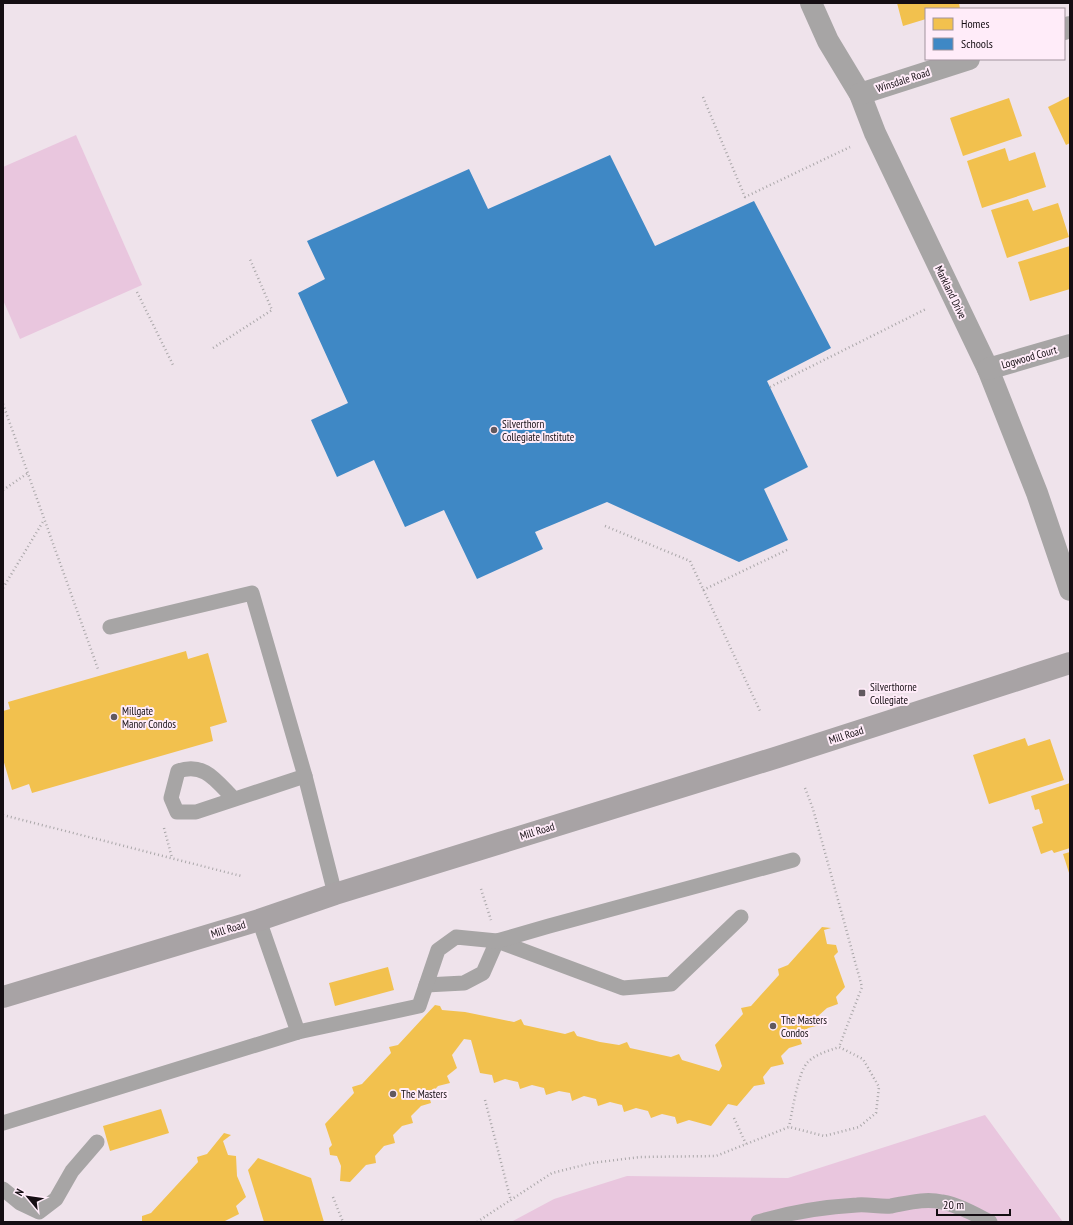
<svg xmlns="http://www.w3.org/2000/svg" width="1073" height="1225" viewBox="0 0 1073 1225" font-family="'PT Sans Narrow',sans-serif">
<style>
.green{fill:#e9c6de}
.homes{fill:#f2c14e}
.schools{fill:#3f88c5}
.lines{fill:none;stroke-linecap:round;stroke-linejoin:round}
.path{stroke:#aaa7a9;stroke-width:2.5;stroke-dasharray:1 3;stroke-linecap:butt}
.lane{stroke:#a7a5a5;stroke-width:15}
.street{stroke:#a7a5a5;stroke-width:22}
.secondary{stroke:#a8a3a5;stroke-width:22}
.poi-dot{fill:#61595f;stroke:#ffecf9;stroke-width:1.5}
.labels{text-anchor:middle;stroke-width:4;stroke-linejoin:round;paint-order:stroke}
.street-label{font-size:11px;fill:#150e13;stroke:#ffecf9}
.poi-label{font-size:11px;fill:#150e13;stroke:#ffecf9;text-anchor:start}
</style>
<rect width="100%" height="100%" fill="#efe3eb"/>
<g class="green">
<path d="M76 135 142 285 20 339 3 300V167Z"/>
<path d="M985 1115 1063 1222H511L554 1199 627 1176 788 1178Z"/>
</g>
<g class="homes">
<path d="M897 3H959L960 9H926V19L903 26Z"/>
<path d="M1070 96V143L1066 145 1048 107Z"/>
<path d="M1009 98 1022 136 963 156 950 118Z"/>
<path d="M1005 148 1009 161 1035 152 1046 187 982 208 967 161Z"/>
<path d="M1028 199 1033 211 1058 203 1069 237 1007 258 991 210Z"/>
<path d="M1070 246V289L1030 301 1018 262Z"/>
<path d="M186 651 188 659 208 653 227 722 210 727 213 741 32 793 29 784 12 790 3 759V711L10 709 8 702Z"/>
<path d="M1025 738 1028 746 1050 739 1064 780 989 804 973 755Z"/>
<path d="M1070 783V848L1054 853 1052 850 1041 854 1032 827 1043 823 1039 809 1035 810 1031 796Z"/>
<path d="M1070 852V876L1063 854Z"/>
<path d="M822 927 831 928 824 930 827 944 836 945 838 952 834 956 845 987 836 997 838 1004 827 1008 817 1017 820 1025 808 1028 799 1036 802 1044 789 1048 781 1056 784 1064 771 1067 763 1077 765 1084 754 1086 737 1106 728 1104 711 1126 689 1120 677 1124 675 1117 662 1114 651 1118 648 1111 636 1108 624 1112 622 1105 610 1102 598 1106 596 1099 584 1096 572 1101 570 1093 559 1091 546 1095 544 1088 532 1085 520 1089 518 1082 505 1079 494 1083 492 1075 480 1073 471 1040 464 1039 452 1055 457 1068 447 1076 450 1083 438 1086 429 1096 431 1103 421 1106 411 1116 413 1123 402 1126 393 1135 395 1143 384 1146 375 1156 376 1163 366 1165 350 1182 340 1181 341 1166 337 1156 330 1155 329 1148 332 1145 325 1124 354 1093 352 1087 362 1084 391 1053 389 1047 398 1045 435 1005 440 1006 442 1010 465 1012 514 1022 521 1019 524 1025 565 1034 574 1031 577 1036 600 1042 619 1045 627 1042 630 1048 671 1057 679 1054 682 1060 719 1071 722 1066 715 1045 743 1014 741 1008 751 1006 779 975 778 969 788 965Z"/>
<path d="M388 967 394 990 335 1006 329 983Z"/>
<path d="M161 1109 169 1133 110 1151 103 1126Z"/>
<path d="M224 1133 231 1135 223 1141 228 1155 236 1156 237 1176 246 1197 236 1206 239 1214 223 1222H142V1216L151 1213 198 1162 197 1157 207 1154Z"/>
<path d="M258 1158 311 1178 324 1222H264L248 1170Z"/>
</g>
<path class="schools" d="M610 155 655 246 754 201 831 348 767 381 808 467 764 489 788 540 739 562 607 502 535 532 543 549 477 579 444 510 405 527 374 460 337 477 311 420 348 403 298 293 325 279 307 241 469 169 488 209Z"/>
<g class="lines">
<g class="path">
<path d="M703 97 745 197 850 147"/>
<path d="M137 292 174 367"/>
<path d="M213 348 272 310 249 257"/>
<path d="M770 387 926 309"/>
<path d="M3 404 98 669"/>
<path d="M3 490 28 473"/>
<path d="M605 526 690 561 760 711"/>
<path d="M3 588 44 520"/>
<path d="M703 590 789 549"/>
<path d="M805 788 813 809 862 987 839 1047"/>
<path d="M3 815 241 876"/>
<path d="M164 828 172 858"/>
<path d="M481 889 491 920"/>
<path d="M485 1100 511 1201"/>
<path d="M734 1118 746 1144"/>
<path d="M333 1197 343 1222"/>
<path d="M477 1222 552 1173 592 1163 640 1157 716 1156 789 1127 824 1136 859 1127 876 1113 879 1087 863 1059 839 1047C828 1051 816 1054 808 1062 798 1071 792 1113 789 1127"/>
</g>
<g class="lane">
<path d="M110 627 252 593 305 776 335 894"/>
<path d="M234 799C216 781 205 762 178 771L171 798 177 812H196L305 776"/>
<path d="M426 985 464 983 483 973 497 941 623 988 671 984 741 917"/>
<path d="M298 1032 419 1006 438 950 456 937 497 941 549 926 793 860"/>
<path d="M3 1123 298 1032 259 920"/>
<path d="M3 1189 20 1203 39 1212 56 1199 72 1171 97 1142"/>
<path d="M758 1222C791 1212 823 1207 857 1205 868 1204 880 1207 891 1206 908 1203 925 1198 942 1202 959 1205 974 1214 990 1222"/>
</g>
<g class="street">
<path d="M811 3 828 41 860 94 875 133 988 369 1037 493 1070 590"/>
<path d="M1064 29 1070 27"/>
<path d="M860 94 969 59"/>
<path d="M988 369 1070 345"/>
</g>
<path class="secondary" d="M3 997 259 920 335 894 778 757 1070 663"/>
</g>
<g class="poi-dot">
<circle cx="494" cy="430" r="4"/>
<rect x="858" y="689" width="8" height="8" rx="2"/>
<circle cx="114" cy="717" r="4"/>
<circle cx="773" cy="1026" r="4"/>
<circle cx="393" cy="1094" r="4"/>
</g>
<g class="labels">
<g class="street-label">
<text transform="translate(903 80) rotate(-18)" y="4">Winsdale Road</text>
<text transform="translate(951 292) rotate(64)" y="4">Markland Drive</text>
<text transform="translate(1029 357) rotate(-16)" y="4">Logwood Court</text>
<text transform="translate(846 735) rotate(-18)" y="4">Mill Road</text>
<text transform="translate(537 831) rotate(-17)" y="4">Mill Road</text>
<text transform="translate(228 929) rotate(-17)" y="4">Mill Road</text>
</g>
<g class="poi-label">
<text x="502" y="428">Silverthorn<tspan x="502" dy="13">Collegiate Institute</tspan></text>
<text x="870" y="691">Silverthorne<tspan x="870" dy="13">Collegiate</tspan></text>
<text x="122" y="715">Millgate<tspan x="122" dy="13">Manor Condos</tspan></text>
<text x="781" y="1024">The Masters<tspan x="781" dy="13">Condos</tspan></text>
<text x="401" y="1098">The Masters</text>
</g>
</g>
<rect width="1073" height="1225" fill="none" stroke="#150e13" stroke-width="8"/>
<rect x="925" y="8" width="140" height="52" fill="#ffecf9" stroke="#a1939d"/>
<rect x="933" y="18" width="20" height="12" fill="#f2c14e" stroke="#a1939d"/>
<text x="961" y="28" font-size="12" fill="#150e13">Homes</text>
<rect x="933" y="38" width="20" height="12" fill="#3f88c5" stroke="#a1939d"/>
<text x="961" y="48" font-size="12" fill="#150e13">Schools</text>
<g transform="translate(28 1197) rotate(299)" stroke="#ffecf9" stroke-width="3" paint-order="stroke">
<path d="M0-3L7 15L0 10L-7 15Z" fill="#150e13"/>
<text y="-6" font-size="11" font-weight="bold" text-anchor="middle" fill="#150e13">N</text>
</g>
<path d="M937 1209v6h73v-6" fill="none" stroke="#150e13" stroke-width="2"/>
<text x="943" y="1209" font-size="12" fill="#150e13" stroke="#ffecf9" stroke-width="3" paint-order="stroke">20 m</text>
</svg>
